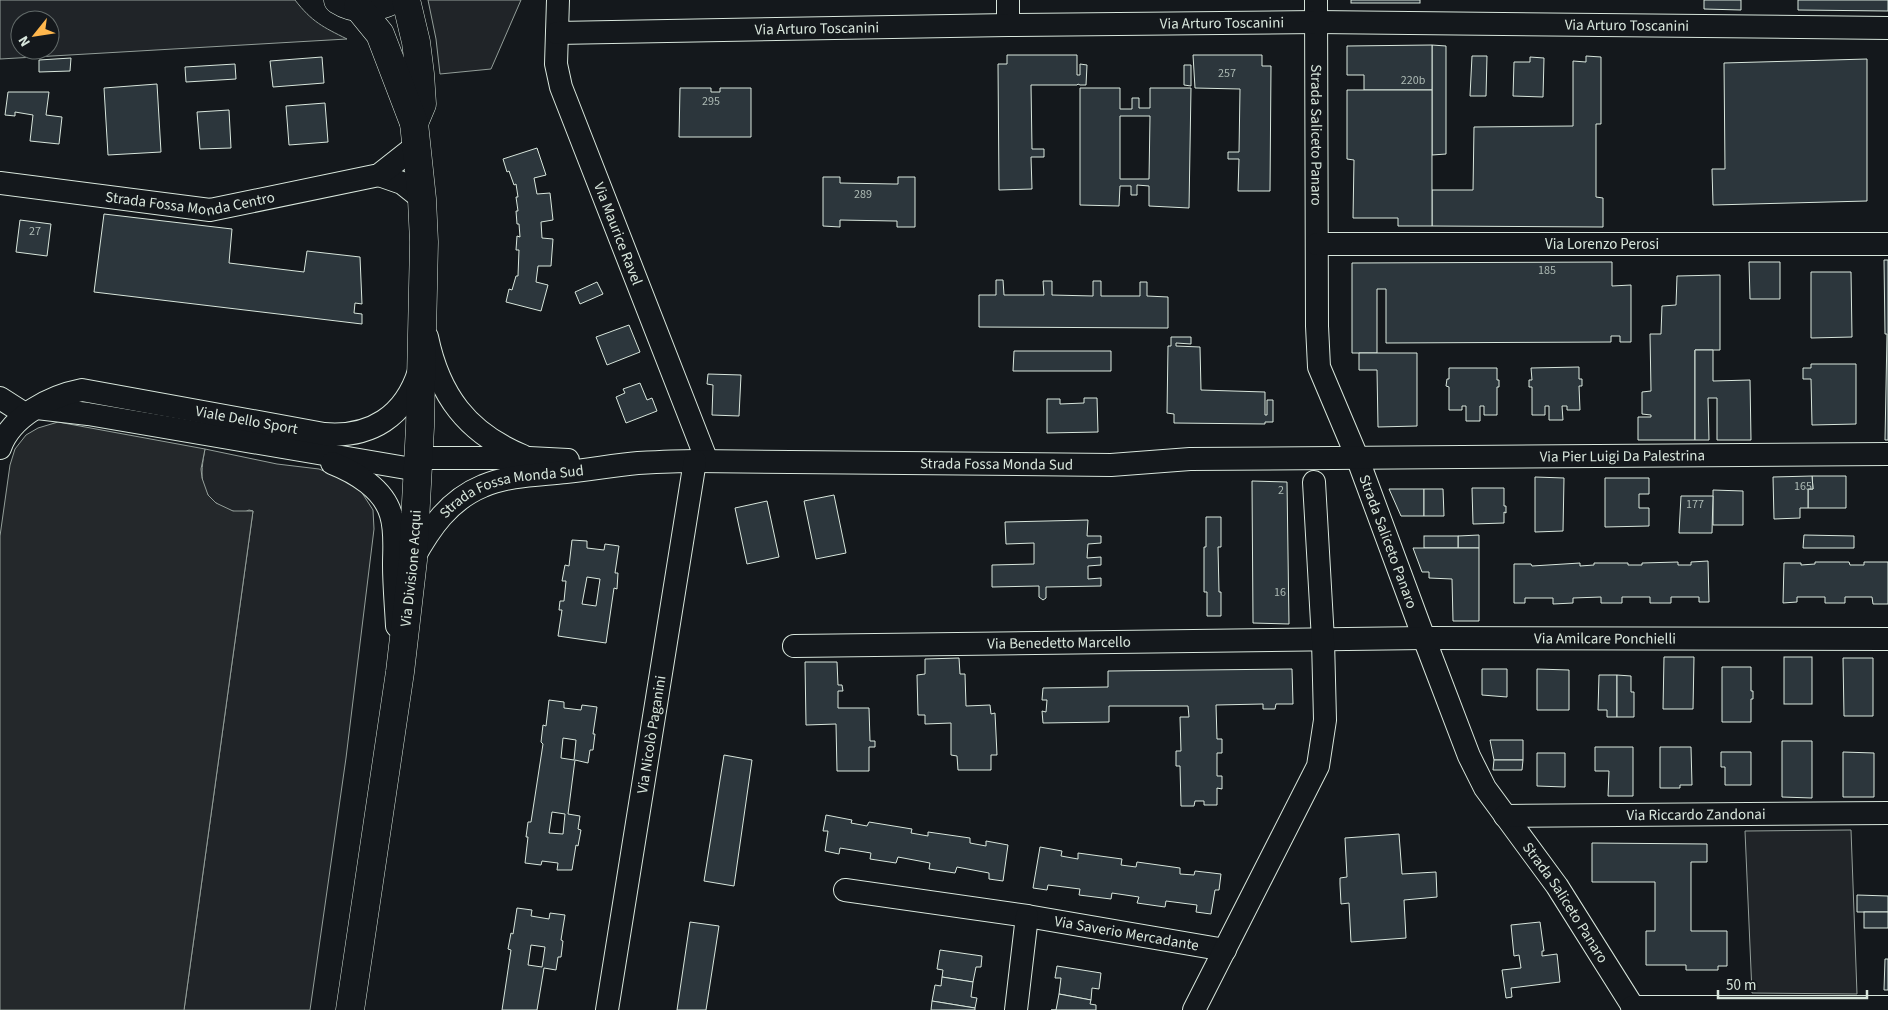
<svg xmlns="http://www.w3.org/2000/svg" width="1888" height="1010" viewBox="0 0 1888 1010" font-family="'Source Sans 3',sans-serif">
<style>
.green{fill:#202428;stroke:#939e99;fill-rule:evenodd}
.parking{fill:#24282b;stroke:#939e99}
.building{fill:#2c363c;stroke:#d8e6dc;fill-rule:evenodd}
.lines{fill:none;stroke-linecap:round;stroke-linejoin:round}
.minor-casing{stroke:#d8e6dc;stroke-width:24}
.major-casing{stroke:#d8e6dc;stroke-width:29}
.minor{stroke:#14181c;stroke-width:22}
.major{stroke:#14181c;stroke-width:28}
.labels{text-anchor:middle;stroke-width:4;stroke-linejoin:round;paint-order:stroke}
.number-label{font-size:12px;fill:#adbab4}
.street-label{font-size:15px;fill:#d8e6dc;stroke:#14181c}
</style>
<rect width="100%" height="100%" fill="#14181c"/>
<g class="green">
<path d="M0 0H295C312 22 323 27 347 39L0 59ZM20 20H50V50H20Z"/>
<path d="M428 0H521L491 69 440 74 436 39Z"/>
<path d="M205 449 277 464 319 469 357 485 373 510 374 529 346 758 310 1010H184L253 511 249 510C242 514 234 512 227 509 198 497 200 475 205 449Z"/>
<path d="M1851 830 1857 994 1752 993 1745 831Z"/>
</g>
<path class="parking" d="M58 422 205 449 201 469 202 478 208 495 216 503 233 511H253L184 1010H0V536L10 465 15 449 26 435 38 428Z"/>
<g class="building">
<rect x="1351" y="0" width="69" height="3"/>
<path d="M1704 0H1741V10L1704 9Z"/>
<path d="M1798 0H1888V11L1798 10Z"/>
<path d="M1432 45 1446 46V154L1432 155Z"/>
<path d="M1432 45V90H1364V75H1347V46Z"/>
<path d="M1007 55H1077V75H1080V64L1087 65 1086 85H1080L1078 84 1077 85H1031L1032 149H1044V157H1031L1032 189 999 190 998 64H1007Z"/>
<path d="M1193 55H1262V66H1271L1270 191H1238L1239 159H1228V152H1239L1240 89 1195 88Z"/>
<path d="M1472 56H1487L1486 96H1470Z"/>
<path d="M1586 56 1601 57V124H1596V197L1603 198V227L1432 226V190H1473L1474 127 1573 126V61L1586 62Z"/>
<path d="M322 57 324 83 273 87 270 61Z"/>
<path d="M1530 57 1544 58 1543 97 1513 96 1514 62H1530Z"/>
<path d="M71 58 70 71 39 72V60Z"/>
<path d="M1867 59V201L1713 205 1712 169H1725L1724 63Z"/>
<path d="M235 64 236 79 186 82 185 67Z"/>
<path d="M1184 65H1191V86L1184 85Z"/>
<path d="M157 84 161 152 108 155 104 88Z"/>
<path d="M680 88H711V92H720V88H751V137H679Z"/>
<path d="M1080 88H1120V109H1132V98H1139V108H1150V88H1191L1189 208 1149 206V186L1137 185V195H1131V186H1120L1119 206 1080 205ZM1120 116H1150L1149 179H1120Z"/>
<path d="M1347 90H1432V226H1398V218H1353L1354 160 1347 159Z"/>
<path d="M8 92H49L46 115 62 117 59 144 30 141 33 115 15 112V116L5 115Z"/>
<path d="M325 103 328 142 289 145 286 106Z"/>
<path d="M229 110 231 148 200 149 197 112Z"/>
<path d="M537 148 546 175 534 178 537 194 550 193 553 220 541 222 542 238 553 239 551 266H538L536 282 548 285 541 311 506 302 509 289 512 290 516 276H518L519 250H516L517 236 520 237 519 224H517L516 211H518L516 197H518L516 184 514 185 509 171 507 172 503 159Z"/>
<path d="M823 177H840V183L894 184H898V177H915V227H897V221H894L840 220V227L823 226Z"/>
<path d="M104 214 232 229 229 263 304 272 307 251 360 257 362 304 355 303 354 313 362 314V324L94 292Z"/>
<path d="M20 220 51 224 47 256 16 252Z"/>
<path d="M1884 260H1888V440H1885L1887 334H1885Z"/>
<path d="M1612 262V286L1631 285V342H1620V336H1611V342L1386 343V289H1377V353H1352V263Z"/>
<path d="M1749 262H1780V299H1750Z"/>
<path d="M1811 272H1851L1852 337 1811 338Z"/>
<path d="M1720 275V350H1695V440H1638V417H1651V415L1642 414V392L1651 391 1650 334H1661L1662 306 1676 305 1677 276Z"/>
<path d="M996 280H1003L1004 295H1044L1043 281H1052V295L1093 296V281H1101V296H1140V282H1147V296L1168 297V328L979 327V295H996Z"/>
<path d="M597 282 603 294 580 304 575 292Z"/>
<path d="M629 325 640 352 607 365 596 337Z"/>
<path d="M1171 337H1191V344L1176 343V346L1200 347 1201 390 1265 392V415H1267V400H1273V422H1265V424L1174 423V414L1167 413 1168 346H1171Z"/>
<path d="M1695 350H1713V381L1750 380 1751 440H1717V398H1708L1709 440H1695Z"/>
<path d="M1014 351H1111V371H1013Z"/>
<path d="M1359 353H1417V426L1378 427 1377 370H1359Z"/>
<path d="M1811 364H1856V424L1812 425 1811 379H1803V368H1811Z"/>
<path d="M1579 367V379H1582V386H1579L1580 410H1567V406H1562L1563 420H1549V406H1545V415H1532V387H1529V380H1532L1531 368Z"/>
<path d="M1449 368H1497V380H1499V387H1497V415H1484V406H1480V421H1466V406H1462V410H1449V387L1446 386 1447 379H1449Z"/>
<path d="M708 374 741 375 739 416 712 415 713 385 707 384Z"/>
<path d="M640 383 647 400 652 398 657 411 626 423 616 397 625 393 623 389Z"/>
<path d="M1084 398H1097L1098 432 1047 433V399H1060V404L1084 403Z"/>
<path d="M1812 476H1846V508H1808V489H1813Z"/>
<path d="M1812 476 1813 489H1808V508H1800V518L1774 519 1773 477Z"/>
<path d="M1535 477 1564 478 1563 531 1535 532Z"/>
<path d="M1605 478H1649V494H1639V508H1649V526L1605 527Z"/>
<path d="M1252 481 1287 482 1289 624 1253 623Z"/>
<path d="M1472 488H1504V506H1506V513L1504 512V523L1473 524Z"/>
<path d="M1389 489H1424V516H1401Z"/>
<path d="M1424 489H1443L1444 516H1424Z"/>
<path d="M1713 490 1743 491V525H1713Z"/>
<path d="M834 495 846 553 816 559 804 501Z"/>
<path d="M1681 496H1713L1712 533H1679Z"/>
<path d="M767 501 779 557 747 564 735 508Z"/>
<path d="M1206 517H1221V547H1218L1219 592H1221V616H1207V592H1204V547H1206Z"/>
<path d="M1088 520 1087 536H1101V543L1088 544 1087 558 1101 557V565L1088 566V579L1101 578V586L1046 587V598L1043 600 1039 597V586L992 587V565L1034 564V543L1006 544 1005 522Z"/>
<path d="M1479 535V548H1458V536Z"/>
<path d="M1804 535 1854 536V548H1803Z"/>
<rect x="1424" y="536" width="34" height="12"/>
<path d="M572 540 587 541V548L604 550 605 544 619 546 615 573H618L617 589 614 588 606 643 558 636 562 610H559L560 601H564L566 581H562L565 565 569 566ZM587 577 600 579 596 606 582 604Z"/>
<path d="M1413 548H1479V621H1453L1452 579 1429 578V572H1422Z"/>
<path d="M1708 561 1709 602H1699V597H1671V603H1650V597H1622V603H1601V597L1573 598V603L1553 604V598H1525V603H1514V564H1531L1532 566 1580 563V566L1594 565V563H1628V565H1642V563L1678 562V565H1691V562Z"/>
<path d="M1815 562H1849L1850 565H1864V562H1888V604H1873L1872 597H1845V603H1825V597H1797V602L1783 603 1784 563H1801V565L1815 564Z"/>
<path d="M1664 657H1694L1693 709H1663Z"/>
<rect x="1784" y="657" width="28" height="47"/>
<path d="M959 658 960 674H965L966 706 990 705 991 714 995 713 997 755H991V770H958L957 756 951 755V723L925 724V715H918L917 675 925 674V659Z"/>
<path d="M1843 658H1873V716H1844Z"/>
<path d="M805 662H837L838 685H842L843 691H838V708H869L870 741H875V747H869V771H837L836 724 806 725Z"/>
<path d="M1722 667H1751V691H1753V699H1751V722H1722Z"/>
<path d="M1292 669 1293 704H1276L1275 709H1263V704L1216 705 1217 739H1222V753H1217V776H1222V789L1217 788V805H1204V801H1195L1194 806H1181L1180 766H1176V751H1181L1180 717H1189L1188 706H1109V722L1043 723 1042 711 1046 712 1047 700H1042L1043 688 1108 687V671Z"/>
<path d="M1482 669H1507V697L1482 695Z"/>
<path d="M1537 669 1569 670V710H1537Z"/>
<path d="M1599 675H1617V717H1607V710H1598Z"/>
<path d="M1617 675 1631 676V692H1634V717H1617Z"/>
<path d="M549 700 564 702V708L581 710 582 705 597 707 593 734H595L593 750H590L588 763 575 760 568 814 580 816 578 829 581 830 578 846 576 845 572 870H557L558 863 542 861 541 865 525 863 528 837H526L528 822H531L543 744 541 742 543 725 546 726ZM563 738 576 740 574 760 561 758ZM552 812 565 814 563 834 549 833Z"/>
<path d="M1490 740H1523V760H1494Z"/>
<path d="M1782 741H1812V798L1782 797Z"/>
<path d="M1595 747H1633V796H1608L1609 771H1595Z"/>
<path d="M1660 747H1691L1692 785H1680V788H1660Z"/>
<path d="M1721 752H1751V785H1725V767H1721Z"/>
<path d="M1843 752 1874 753V797H1843Z"/>
<path d="M1537 753H1565V787L1537 786Z"/>
<path d="M724 755 752 760 734 886 704 881Z"/>
<path d="M1494 760H1523L1522 770H1493Z"/>
<path d="M826 815 852 820 851 823 867 826 869 822 912 829 911 833 928 836V832L970 838V843L986 846V841L1008 845 1003 881 989 879V873L957 867 955 873 929 869 930 863 898 857 896 863 870 859 871 853 840 848 839 854 825 851 828 831H823Z"/>
<path d="M1399 834 1402 874 1436 872 1437 897 1404 900 1406 938 1351 942 1349 903 1341 904 1340 884V878L1347 877 1345 838Z"/>
<path d="M1592 843 1707 844V862H1691V931H1727V966H1718V970H1686V965H1646V931H1655V882H1592Z"/>
<path d="M1040 847 1062 851 1061 856 1078 859V853L1122 859 1121 865 1136 867 1137 862 1180 868V874L1194 875 1195 871 1221 874 1219 890H1215L1211 914 1196 912 1197 905 1166 901 1165 907 1137 903 1139 897 1112 893 1111 899 1079 895 1080 889 1048 885 1047 890 1033 888Z"/>
<path d="M1857 895 1888 896V912H1857Z"/>
<path d="M517 908 532 910 531 916 549 919 550 913 565 915 561 940 563 941 561 957H558L556 970 544 968 537 1010H502L511 950 508 949 511 933 513 934ZM531 945 545 947 542 967 528 965Z"/>
<rect x="1864" y="912" width="24" height="16"/>
<path d="M690 922 719 926 706 1010H677Z"/>
<path d="M1540 922 1544 951H1542V956L1557 954 1560 982 1511 988 1512 997 1506 998 1502 970 1521 968 1519 955 1514 956 1511 925Z"/>
<path d="M940 950 982 956 981 967H976L973 982 942 977 943 970 937 969Z"/>
<path d="M1885 959H1888V990H1884Z"/>
<path d="M1057 966 1101 973 1099 989 1092 988 1091 1000 1059 994 1061 978H1055Z"/>
<path d="M942 977 973 982 971 997 977 998 975 1008 932 1001 935 985 941 986Z"/>
<path d="M1059 994 1091 1000 1090 1004 1096 1005V1010H1051H1056Z"/>
<path d="M932 1001 975 1008V1010H931Z"/>
</g>
<g class="lines">
<defs>
<g id="minor">
<path id="s1" d="M558 0 556 64 561 87 707 461"/>
<path d="M1008 0V25"/>
<path id="s2" d="M1316 0 1317 326 1319 367 1357 457 1424 638 1469 756 1485 788 1557 886 1635 1010"/>
<path id="s3" d="M557 33 1008 25 1317 22 1888 28"/>
<path d="M379 175 402 183 422 199"/>
<path id="s4" d="M0 183 210 210 379 175 412 149 416 144"/>
<path id="s5" d="M1317 244H1888"/>
<path d="M427 337C439 395 467 433 523 456"/>
<path d="M0 398 25 414"/>
<path d="M37 408 88 414 418 470"/>
<path id="s6" d="M0 448C11 416 51 396 82 390L324 434C371 438 405 416 419 371"/>
<path d="M419 458H529L568 460"/>
<path d="M332 463C355 472 384 489 391 515 396 531 394 548 394 565 394 585 396 606 397 626"/>
<path id="s7" d="M413 559C430 528 449 500 483 486 508 475 539 475 566 472 590 470 613 465 638 463 657 462 676 461 695 461L1111 465 1190 459 1888 454"/>
<path id="s8" d="M794 646 1424 638 1888 639"/>
<path id="s9" d="M1505 816 1888 813"/>
<path id="s10" d="M845 890 1027 916 1225 950"/>
<path d="M1632 1007H1888"/>
<path id="s11" d="M607 1010 695 461"/>
<path d="M1016 1010 1027 916"/>
<path d="M1194 1010 1318 766 1325 720 1323 640 1314 482"/>
</g>
<g id="major">
<path d="M338 0C355 11 375 9 393 0"/>
<path d="M406 0 416 42 420 74 422 104 414 123"/>
<path id="s12" d="M350 1010 400 672 413 560 420 427 424 242 422 199 414 123 380 34 358 7"/>
</g>
</defs>
<use href="#minor" class="minor-casing"/>
<use href="#major" class="major-casing"/>
<use href="#minor" class="minor"/>
<use href="#major" class="major"/>
</g>
<g class="labels">
<g class="number-label">
<text x="1227" y="77">257</text>
<text x="1413" y="84">220b</text>
<text x="711" y="105">295</text>
<text x="863" y="198">289</text>
<text x="35" y="235">27</text>
<text x="1547" y="274">185</text>
<text x="1803" y="490">165</text>
<text x="1281" y="494">2</text>
<text x="1695" y="508">177</text>
<text x="1280" y="596">16</text>
</g>
<g class="street-label">
<text dy="5" stroke="none"><textPath href="#s3" startOffset="665">Via Arturo Toscanini</textPath></text>
<text dy="5" stroke="none"><textPath href="#s3" startOffset="1070">Via Arturo Toscanini</textPath></text>
<text dy="5" stroke="none"><textPath href="#s3" startOffset="260">Via Arturo Toscanini</textPath></text>
<text dy="5" stroke="none"><textPath href="#s2" startOffset="135">Strada Saliceto Panaro</textPath></text>
<text dy="5" stroke="none"><textPath href="#s4" startOffset="192">Strada Fossa Monda Centro</textPath></text>
<text dy="5" stroke="none"><textPath href="#s1" startOffset="245">Via Maurice Ravel</textPath></text>
<text dy="5" stroke="none"><textPath href="#s5" startOffset="285">Via Lorenzo Perosi</textPath></text>
<text dy="5" stroke="none"><textPath href="#s6" startOffset="272">Viale Dello Sport</textPath></text>
<text dy="5" stroke="none"><textPath href="#s7" startOffset="1245">Via Pier Luigi Da Palestrina</textPath></text>
<text dy="5" stroke="none"><textPath href="#s7" startOffset="619">Strada Fossa Monda Sud</textPath></text>
<text dy="5" stroke="none"><textPath href="#s7" startOffset="129">Strada Fossa Monda Sud</textPath></text>
<text dy="5" stroke="none"><textPath href="#s2" startOffset="555">Strada Saliceto Panaro</textPath></text>
<text dy="5" stroke="none"><textPath href="#s12" startOffset="446">Via Divisione Acqui</textPath></text>
<text dy="5" stroke="none"><textPath href="#s8" startOffset="811">Via Amilcare Ponchielli</textPath></text>
<text dy="5" stroke="none"><textPath href="#s8" startOffset="265">Via Benedetto Marcello</textPath></text>
<text dy="5" stroke="none"><textPath href="#s11" startOffset="279">Via Nicolò Paganini</textPath></text>
<text dy="5" stroke="none"><textPath href="#s9" startOffset="191">Via Riccardo Zandonai</textPath></text>
<text dy="5" stroke="none"><textPath href="#s2" startOffset="960">Strada Saliceto Panaro</textPath></text>
<text dy="5" stroke="none"><textPath href="#s10" startOffset="285">Via Saverio Mercadante</textPath></text>
</g>
</g>
<g transform="translate(35 35) rotate(240)"><circle r="24" fill="#14181c" stroke="#626a69"/>
<path d="M0-4L9 19L0 12L-9 19Z" fill="#ffb74d"/>
<text y="-8" font-size="14" font-weight="bold" text-anchor="middle" fill="#d8e6dc">N</text>
</g>
<path d="M1718 990v8h149v-8" fill="none" stroke="#d8e6dc" stroke-width="2.5"/>
<text x="1726" y="990" font-size="15" fill="#d8e6dc" stroke="#14181c" stroke-width="4" paint-order="stroke">50 m</text>
</svg>
